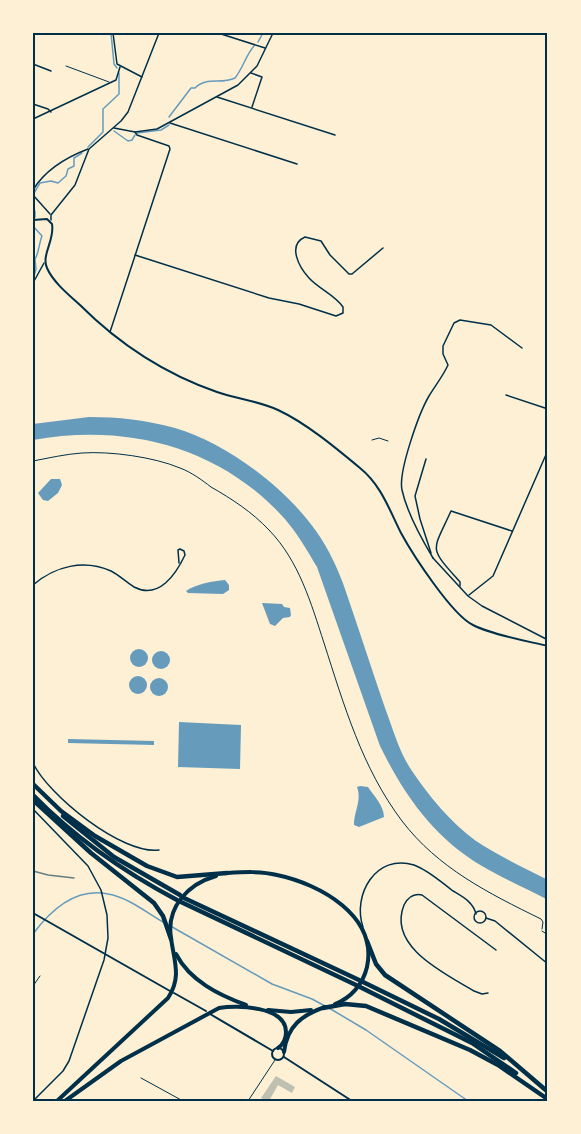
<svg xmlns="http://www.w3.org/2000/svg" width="581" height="1134" viewBox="0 0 581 1134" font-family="'Titillium Web',sans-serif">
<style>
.water{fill:#669bbc}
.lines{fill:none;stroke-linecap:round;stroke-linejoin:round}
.stream{stroke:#669bbc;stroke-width:1.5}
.building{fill:#bec0b2}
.path{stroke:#003049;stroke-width:1}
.service{stroke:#003049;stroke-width:1}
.pedestrian{stroke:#003049;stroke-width:1.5}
.minor{stroke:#003049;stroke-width:1.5}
.tertiary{stroke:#003049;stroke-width:2}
.trunk{stroke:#003049;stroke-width:4}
.motorway{stroke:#003049;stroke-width:4.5}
.rail{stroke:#657d81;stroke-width:1.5}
.neatline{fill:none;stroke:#003049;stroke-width:2}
</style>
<rect width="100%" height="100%" fill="#fdf0d5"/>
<g class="water">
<path d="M89 417C118 417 146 420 175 428 226 443 285 487 316 531 329 549 339 571 346 592 359 630 372 670 385 708 393 729 399 752 412 771 429 796 451 823 476 841 499 856 524 868 548 880V900C526 888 504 879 482 866 434 838 404 795 380 746L317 567C307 550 297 533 284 518 219 446 125 423 33 440V424Z"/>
<path d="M51 479H60L62 485 58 493 48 501 43 500 38 493Z"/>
<path d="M225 580 229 585V590L223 594 188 593 186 591C196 584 213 581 225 580Z"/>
<path d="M262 603 282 604 284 607 290 608 291 615 290 617 283 618 275 626 270 624Z"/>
<circle cx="139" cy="658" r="9"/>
<circle cx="161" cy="660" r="9"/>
<circle cx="138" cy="685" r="9"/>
<circle cx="159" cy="687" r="9"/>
<path d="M179 722 241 725 240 769 178 767Z"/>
<path d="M68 739 154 741V745L68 743Z"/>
<path d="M360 786 368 787C374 796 384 806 384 817L359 827 354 825C354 811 362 801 357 787Z"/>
</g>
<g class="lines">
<g class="stream">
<path d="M111 33 114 64 117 68"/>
<path d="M258 42 263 33"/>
<path d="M169 117 191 88H195C207 76 221 85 235 78 243 68 246 55 254 46"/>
<path d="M114 131 128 141 132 140 135 135"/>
<path d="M137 133 161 130 169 125"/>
<path d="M88 147 103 132V109L119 94V73"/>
<path d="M34 193 40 183 51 181 58 183 66 176 68 169 74 166V158L82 153"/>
<path d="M33 202 34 200"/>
<path d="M33 211H35V217"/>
<path d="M33 226 42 236C39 243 39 253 35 259L36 269 33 280"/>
<path d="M167 924 272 984 312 999 325 1006"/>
<path d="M33 934C50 911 75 887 108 894 127 897 146 912 163 922"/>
<path d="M329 1008 366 1030 468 1101"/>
</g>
</g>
<path class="building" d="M276 1076 295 1087 292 1093 278 1085 269 1101H267L261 1098Z"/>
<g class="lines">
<g class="path">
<path d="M372 440 379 438 388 441"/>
<path d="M33 461C49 458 66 454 82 453 110 451 154 457 180 468 191 472 202 480 211 487 232 499 252 512 269 530 299 561 311 603 324 643 344 705 362 768 402 821 438 868 488 893 541 919L543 922 542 929"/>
</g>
<g class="service">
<path d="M66 66 109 82"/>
<path d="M542 931 548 935"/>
<path d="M33 986 40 976"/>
<path d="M141 1078 183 1101"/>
<path d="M248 1101 275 1060"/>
</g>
<path class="pedestrian" d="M488 993 482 994 474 991C446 974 387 947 404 905 408 897 413 893 422 895L496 950"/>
<g class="minor">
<path d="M113 33 117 64 142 77"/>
<path d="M218 33 265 48"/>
<path d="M33 64 51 71"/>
<path d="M251 73 262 77 252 107"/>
<path d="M217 97 335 135"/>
<path d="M33 104 48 109 51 112"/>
<path d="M33 119 116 80 120 67"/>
<path d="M170 123 297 164"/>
<path d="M114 128 135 132 157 129 238 85 257 66 273 33"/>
<path d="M33 190C45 170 67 157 88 149"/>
<path d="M33 195 50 214"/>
<path d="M51 220V215L75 185 89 149 121 121 128 112 159 33"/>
<path d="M135 255 269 298 299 304 336 316 343 313V307C335 295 319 289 309 278 299 267 287 245 305 237L321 241 330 255 349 274H352L383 248"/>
<path d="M33 283 44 263"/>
<path d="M110 332 170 149 169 146 137 135 135 132"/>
<path d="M506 395 548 409"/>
<path d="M426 459 415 496 420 519 431 553"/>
<path d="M433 558C421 538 407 513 402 490 398 472 419 413 429 396 435 386 443 376 448 365L443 354V346L454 323 460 320 491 325 522 348"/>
<path d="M433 558 468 596 482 606 548 640"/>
<path d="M33 585C55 566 84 559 111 571 119 575 126 582 134 587 159 600 176 574 185 555L184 551 180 549 178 550 179 563"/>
<path d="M460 586V582C428 546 432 553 451 511L512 531"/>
<path d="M469 595 493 576 548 450"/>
<path d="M33 763C48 795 122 855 159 850"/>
<path d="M33 809 88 866 101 890 107 915 108 938 104 960 69 1061 63 1071 33 1101"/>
<circle cx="480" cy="917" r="6"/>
<path d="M486 918 495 921 548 964"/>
<path d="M363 927C352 895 376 853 414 865 428 870 441 882 453 891 463 897 473 902 476 914"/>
</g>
<g class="tertiary">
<path d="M33 220 47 219 52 224C55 240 41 255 47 268 53 282 69 295 80 305 119 344 165 374 217 392 237 399 259 401 278 410 306 423 336 448 360 468 381 485 389 509 401 533 413 555 452 615 473 625 492 635 527 641 548 646"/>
<path d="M33 913 170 991"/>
<path d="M174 993 206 1011"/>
<path d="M210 1014 273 1051"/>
<circle cx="278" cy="1054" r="6"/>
<path d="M284 1057 352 1101"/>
</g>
<g class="trunk">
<path d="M227 873C244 872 261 871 277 875 320 884 378 916 367 967 363 984 351 998 335 1004"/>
<path d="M176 954C190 981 219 995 246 1005"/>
<path d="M268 1010 291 1012 311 1010"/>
<path d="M284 1052C287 1026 302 1015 325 1007"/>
<path d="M57 1101 168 998C182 977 174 961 171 938 166 907 188 884 216 876"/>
<path d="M65 1101 121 1061 219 1008C237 1005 286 1006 286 1032 286 1039 284 1044 278 1048"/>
</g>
<g class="motorway">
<path d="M33 784 61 811 95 836 147 866 177 877 227 873"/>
<path d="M33 795C75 838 124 872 177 900"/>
<path d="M33 800 91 853 154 903 163 916 171 939"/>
<path d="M63 816 114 857 180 895"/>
<path d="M184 898 359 980"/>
<path d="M181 902 356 985"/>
<path d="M367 941 376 964 385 975 500 1051 548 1092"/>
<path d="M363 982 439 1019 504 1058"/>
<path d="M360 987 472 1043 516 1073"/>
<path d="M323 1008 345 1004 366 1006 470 1050 498 1065 546 1098"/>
</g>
<g class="rail">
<path d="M33 871 48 875 74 878"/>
<path d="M33 886H34"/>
</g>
</g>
<rect width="581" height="1134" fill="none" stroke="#fdf0d5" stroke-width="69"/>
<rect x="34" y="34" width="512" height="1066" class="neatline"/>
</svg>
